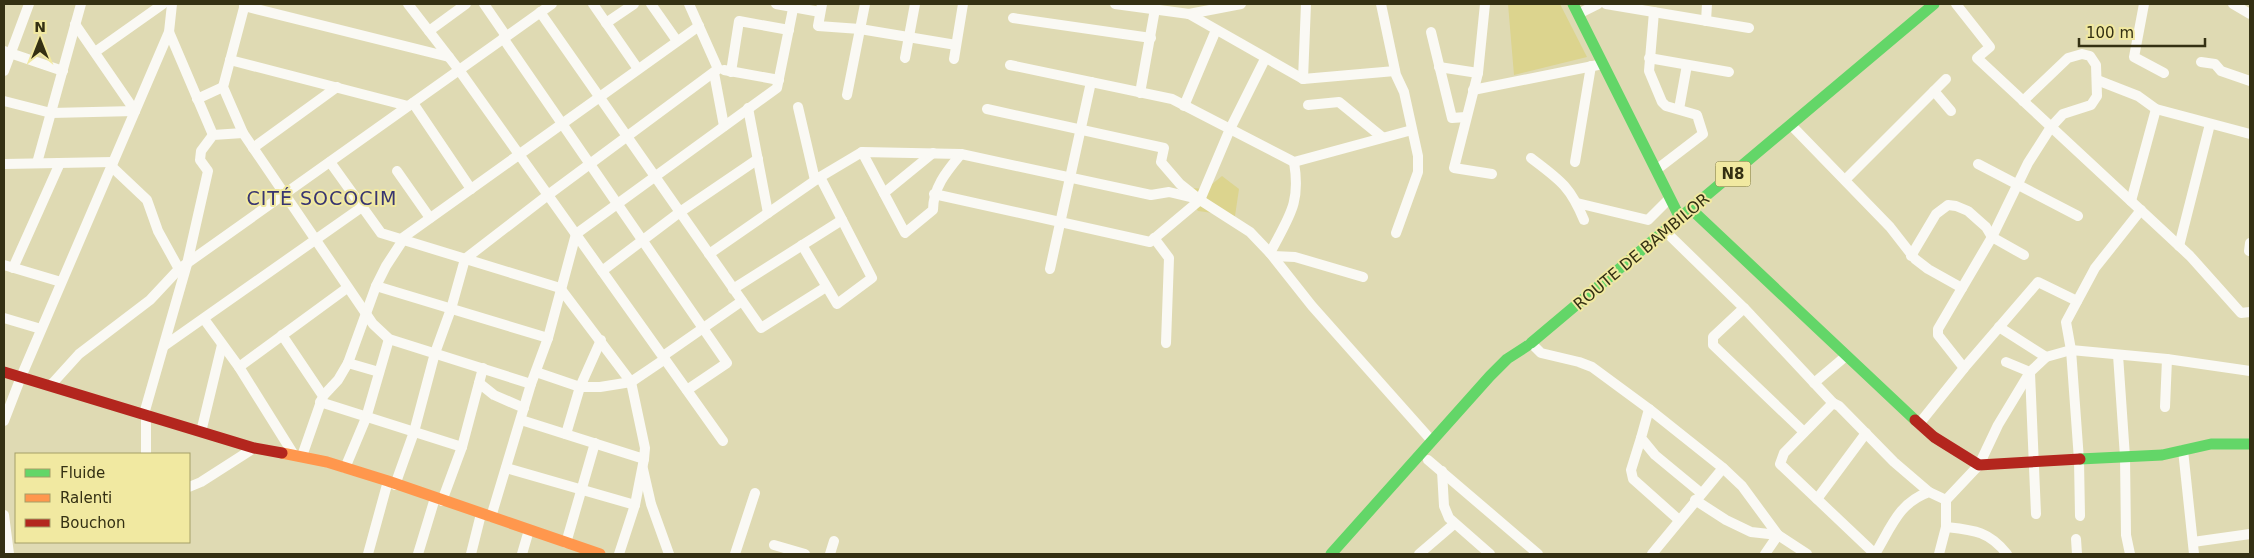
<svg xmlns="http://www.w3.org/2000/svg" width="2254" height="558" viewBox="0 0 2254 558" font-family="'DejaVu Sans',sans-serif">
<style>
.green{fill:#dcd48e}
.lines{fill:none;stroke-linecap:round;stroke-linejoin:round}
.street{stroke:#faf9f4;stroke-width:10}
.fast{stroke:#63d668;stroke-width:11}
.slow{stroke:#ff974d;stroke-width:11}
.jam{stroke:#b3261e;stroke-width:11}
.labels{text-anchor:middle;stroke-width:4;stroke-linejoin:round;paint-order:stroke}
.shield{fill:#f1e9a1;stroke:#6d683e;stroke-width:1}
.shield-label{font-size:15px;font-weight:bold;fill:#343013}
.street-label{font-size:16px;fill:#343013;stroke:#f1e9a1}
.quarter-label{font-size:19px;letter-spacing:1px;fill:#383571;stroke:#f1e9a1}
</style>
<rect width="100%" height="100%" fill="#dfdab3"/>
<g class="green">
<path d="M1508 4H1560L1587 57 1514 75Z"/>
<path d="M1222 176 1239 189 1235 216 1198 211 1190 199 1192 188 1206 189Z"/>
</g>
<g class="lines">
<g class="street">
<path d="M245 4 223 87 243 133 373 324 389 339 531 384"/>
<path d="M408 4 459 70 723 441"/>
<path d="M484 4 506 36"/>
<path d="M593 4 638 69"/>
<path d="M651 4 677 41"/>
<path d="M689 4 718 69"/>
<path d="M776 4 820 12"/>
<path d="M822 4 818 26 860 29 956 45"/>
<path d="M1115 4 1189 14 1303 79 1395 71"/>
<path d="M1381 4 1396 75 1404 92 1418 156V172L1396 233"/>
<path d="M1485 4 1478 73 1454 168 1492 174"/>
<path d="M1606 4 1749 28"/>
<path d="M1956 4 1990 47 1977 58 2190 256 2241 313 2250 312"/>
<path d="M2144 4 2134 57 2164 73"/>
<path d="M2233 4 2250 14"/>
<path d="M244 6 449 57"/>
<path d="M540 12 761 328 826 287"/>
<path d="M1654 12 1649 71 1662 102 1666 106 1697 115 1703 134 1656 170"/>
<path d="M1189 14 1241 4"/>
<path d="M1578 14 1598 4"/>
<path d="M1013 18 1151 38"/>
<path d="M1706 21 1707 4"/>
<path d="M606 23 634 4"/>
<path d="M75 24 135 111"/>
<path d="M429 31 466 4"/>
<path d="M169 32 213 135"/>
<path d="M1431 32 1452 118 1466 117"/>
<path d="M503 38 727 363 687 390"/>
<path d="M4 51 63 71"/>
<path d="M95 52 163 4"/>
<path d="M905 58 915 4"/>
<path d="M1649 58 1729 72"/>
<path d="M954 59 963 4"/>
<path d="M230 60 408 106"/>
<path d="M2201 62 2215 64 2221 71 2250 81"/>
<path d="M1010 65 1172 99 1294 162 1412 130"/>
<path d="M1439 67 1478 73"/>
<path d="M724 70 779 80"/>
<path d="M4 71 29 4"/>
<path d="M731 72 739 21 789 30"/>
<path d="M714 73 724 126"/>
<path d="M1303 79 1306 4"/>
<path d="M2097 80 2138 96 2156 109 2250 134"/>
<path d="M1473 90 1603 64"/>
<path d="M1934 91 1951 111"/>
<path d="M1140 93 1155 9"/>
<path d="M847 95 865 4"/>
<path d="M197 99 223 87"/>
<path d="M4 101 51 113 135 111"/>
<path d="M413 103 471 189"/>
<path d="M1308 105 1339 102 1382 137"/>
<path d="M1184 106 1216 30"/>
<path d="M798 107 815 180"/>
<path d="M748 108 768 213"/>
<path d="M987 109 1164 148 1161 162 1180 184 1200 200 1250 232 1270 253 1312 306 1432 441"/>
<path d="M1679 109 1687 65"/>
<path d="M1791 125 1890 227 1915 259 1928 269 1962 288"/>
<path d="M253 148 337 87"/>
<path d="M862 152 905 233 933 210C933 187 947 171 961 154"/>
<path d="M1531 158C1560 180 1570 186 1584 220"/>
<path d="M330 162 381 233 560 288 631 382 645 448 644 459 521 420"/>
<path d="M1575 162 1591 66"/>
<path d="M37 163 81 4"/>
<path d="M4 164 113 162"/>
<path d="M1978 164 2078 216"/>
<path d="M111 166 147 200 158 231 179 269"/>
<path d="M397 171 430 218"/>
<path d="M1845 180 1946 79"/>
<path d="M884 193 933 153"/>
<path d="M934 194 1150 242 1200 200 1230 129 1265 59"/>
<path d="M2131 201 2156 109"/>
<path d="M1577 203 1648 220 1670 198"/>
<path d="M1665 231 1744 308 1713 337V345L1803 431"/>
<path d="M1154 238 1169 258 1166 343"/>
<path d="M401 239 699 26"/>
<path d="M403 240 386 266 376 286 548 338"/>
<path d="M802 245 837 304 872 278 820 177"/>
<path d="M2179 246 2210 124"/>
<path d="M2249 251 2250 243"/>
<path d="M1270 253C1289 216 1301 204 1294 162"/>
<path d="M709 254 820 177 862 152 961 154 1151 195 1169 192 1194 198"/>
<path d="M1273 256 1295 257 1363 277"/>
<path d="M1911 256 1936 214 1948 205 1956 206 1968 211 1986 227 1992 237 2024 255"/>
<path d="M4 265 61 282"/>
<path d="M13 268 60 163"/>
<path d="M1050 269 1091 82"/>
<path d="M602 271 680 212 758 159"/>
<path d="M733 289 842 220"/>
<path d="M1744 308 1833 403"/>
<path d="M4 318 41 329"/>
<path d="M204 319 239 367 294 455"/>
<path d="M1999 327 2046 357"/>
<path d="M282 335 323 396 302 456"/>
<path d="M1531 343 1541 353 1579 362 1592 367 1649 409 1723 468 1742 486 1778 535 1807 554"/>
<path d="M164 346 362 207"/>
<path d="M2118 355 2125 457 2126 535 2130 554"/>
<path d="M663 356 742 301"/>
<path d="M2006 362 2030 372 2046 357 2071 350 2167 359 2250 371"/>
<path d="M348 363 379 372"/>
<path d="M239 367 347 288"/>
<path d="M1964 368 1938 335V329L1992 237 2028 163 2051 127 2063 114 2091 105 2097 96 2096 65 2090 56 2082 54 2068 58 2023 101"/>
<path d="M536 372 580 387H600L631 382 665 359"/>
<path d="M2030 373 2036 514"/>
<path d="M479 383 494 395 524 408"/>
<path d="M1814 383 1846 356"/>
<path d="M50 386 79 354 150 300 179 269 552 4"/>
<path d="M323 396 338 380 348 363 376 286"/>
<path d="M320 402 462 447"/>
<path d="M2165 407 2167 359"/>
<path d="M1649 409 1641 438 1655 455 1701 493"/>
<path d="M144 414 187 264 208 171 200 160 201 151 213 135 243 133"/>
<path d="M4 421 21 377 169 32 172 4"/>
<path d="M1919 424 1964 368 2038 282 2077 301"/>
<path d="M201 432 222 345"/>
<path d="M566 434 580 387 601 340"/>
<path d="M1641 438 1631 470 1633 479 1679 520"/>
<path d="M2183 450 2194 554"/>
<path d="M146 454V415"/>
<path d="M1428 460 1538 554"/>
<path d="M345 468 366 418 389 339"/>
<path d="M506 468 635 505"/>
<path d="M643 469 651 504 669 554"/>
<path d="M1442 471 1444 506 1449 518 1490 554"/>
<path d="M395 485 414 432 435 353 451 309 465 259 548 195 718 69"/>
<path d="M189 487 201 482 254 448"/>
<path d="M1817 499 1866 433"/>
<path d="M1695 500 1726 520 1751 532 1778 535"/>
<path d="M442 501 462 447 483 368"/>
<path d="M4 515 9 554"/>
<path d="M2080 516 2079 460 2071 350 2066 322 2095 268 2141 210"/>
<path d="M491 517 531 384 548 338 576 234 777 88 794 4"/>
<path d="M1946 527C1974 530 1989 531 2007 554"/>
<path d="M2076 539 2077 554"/>
<path d="M2193 542 2250 534"/>
<path d="M566 543 595 443"/>
<path d="M774 545 805 554"/>
<path d="M368 554 388 481"/>
<path d="M418 554 435 498"/>
<path d="M471 554 481 514"/>
<path d="M522 554 529 530"/>
<path d="M619 554 635 505 644 459"/>
<path d="M735 554 755 493"/>
<path d="M830 554 834 541"/>
<path d="M1419 554 1454 524"/>
<path d="M1652 554 1723 468"/>
<path d="M1765 554 1778 535"/>
<path d="M1875 554 1780 464 1784 453 1833 403 1839 406 1894 462 1929 492"/>
<path d="M1875 554C1891 528 1898 503 1929 492L1946 500"/>
<path d="M1939 554 1946 527V500L1979 465 1998 425 2030 372"/>
</g>
<g class="fast">
<path d="M1573 4 1680 218"/>
<path d="M1691 209 1915 420"/>
<path d="M1531 343 1934 4"/>
<path d="M2080 459 2162 455 2211 444H2250"/>
<path d="M1331 554 1490 376 1507 359 1527 346"/>
</g>
<path class="slow" d="M282 453 327 462 388 481 600 554"/>
<g class="jam">
<path d="M4 372 254 448 282 453"/>
<path d="M1915 420 1934 437 1979 465 2080 459"/>
</g>
</g>
<g class="labels">
<rect class="shield" x="1715.5" y="161.5" width="35" height="25" rx="4"/>
<g class="shield-label">
<text x="1733" y="179">N8</text>
</g>
<g class="street-label">
<text transform="translate(1641 251) rotate(-40)" y="6">ROUTE DE BAMBILOR</text>
</g>
<g class="quarter-label">
<text x="322" y="205">CITÉ SOCOCIM</text>
</g>
</g>
<rect width="2254" height="558" fill="none" stroke="#343013" stroke-width="10"/>
<rect x="15" y="453" width="175" height="90" fill="#f1e9a1" stroke="#a59f68"/>
<rect x="25" y="469" width="25" height="8" fill="#63d668" stroke="#a59f68"/>
<text x="60" y="478" font-size="15" fill="#343013">Fluide</text>
<rect x="25" y="494" width="25" height="8" fill="#ff974d" stroke="#a59f68"/>
<text x="60" y="503" font-size="15" fill="#343013">Ralenti</text>
<rect x="25" y="519" width="25" height="8" fill="#b3261e" stroke="#a59f68"/>
<text x="60" y="528" font-size="15" fill="#343013">Bouchon</text>
<g transform="translate(40 40)" stroke="#f1e9a1" stroke-width="4" paint-order="stroke">
<path d="M0-4L9 19L0 12L-9 19Z" fill="#343013"/>
<text y="-8" font-size="14" font-weight="bold" text-anchor="middle" fill="#343013">N</text>
</g>
<path d="M2079 38v8h126v-8" fill="none" stroke="#343013" stroke-width="2.5"/>
<text x="2086" y="38" font-size="15" fill="#343013" stroke="#f1e9a1" stroke-width="4" paint-order="stroke">100 m</text>
</svg>
